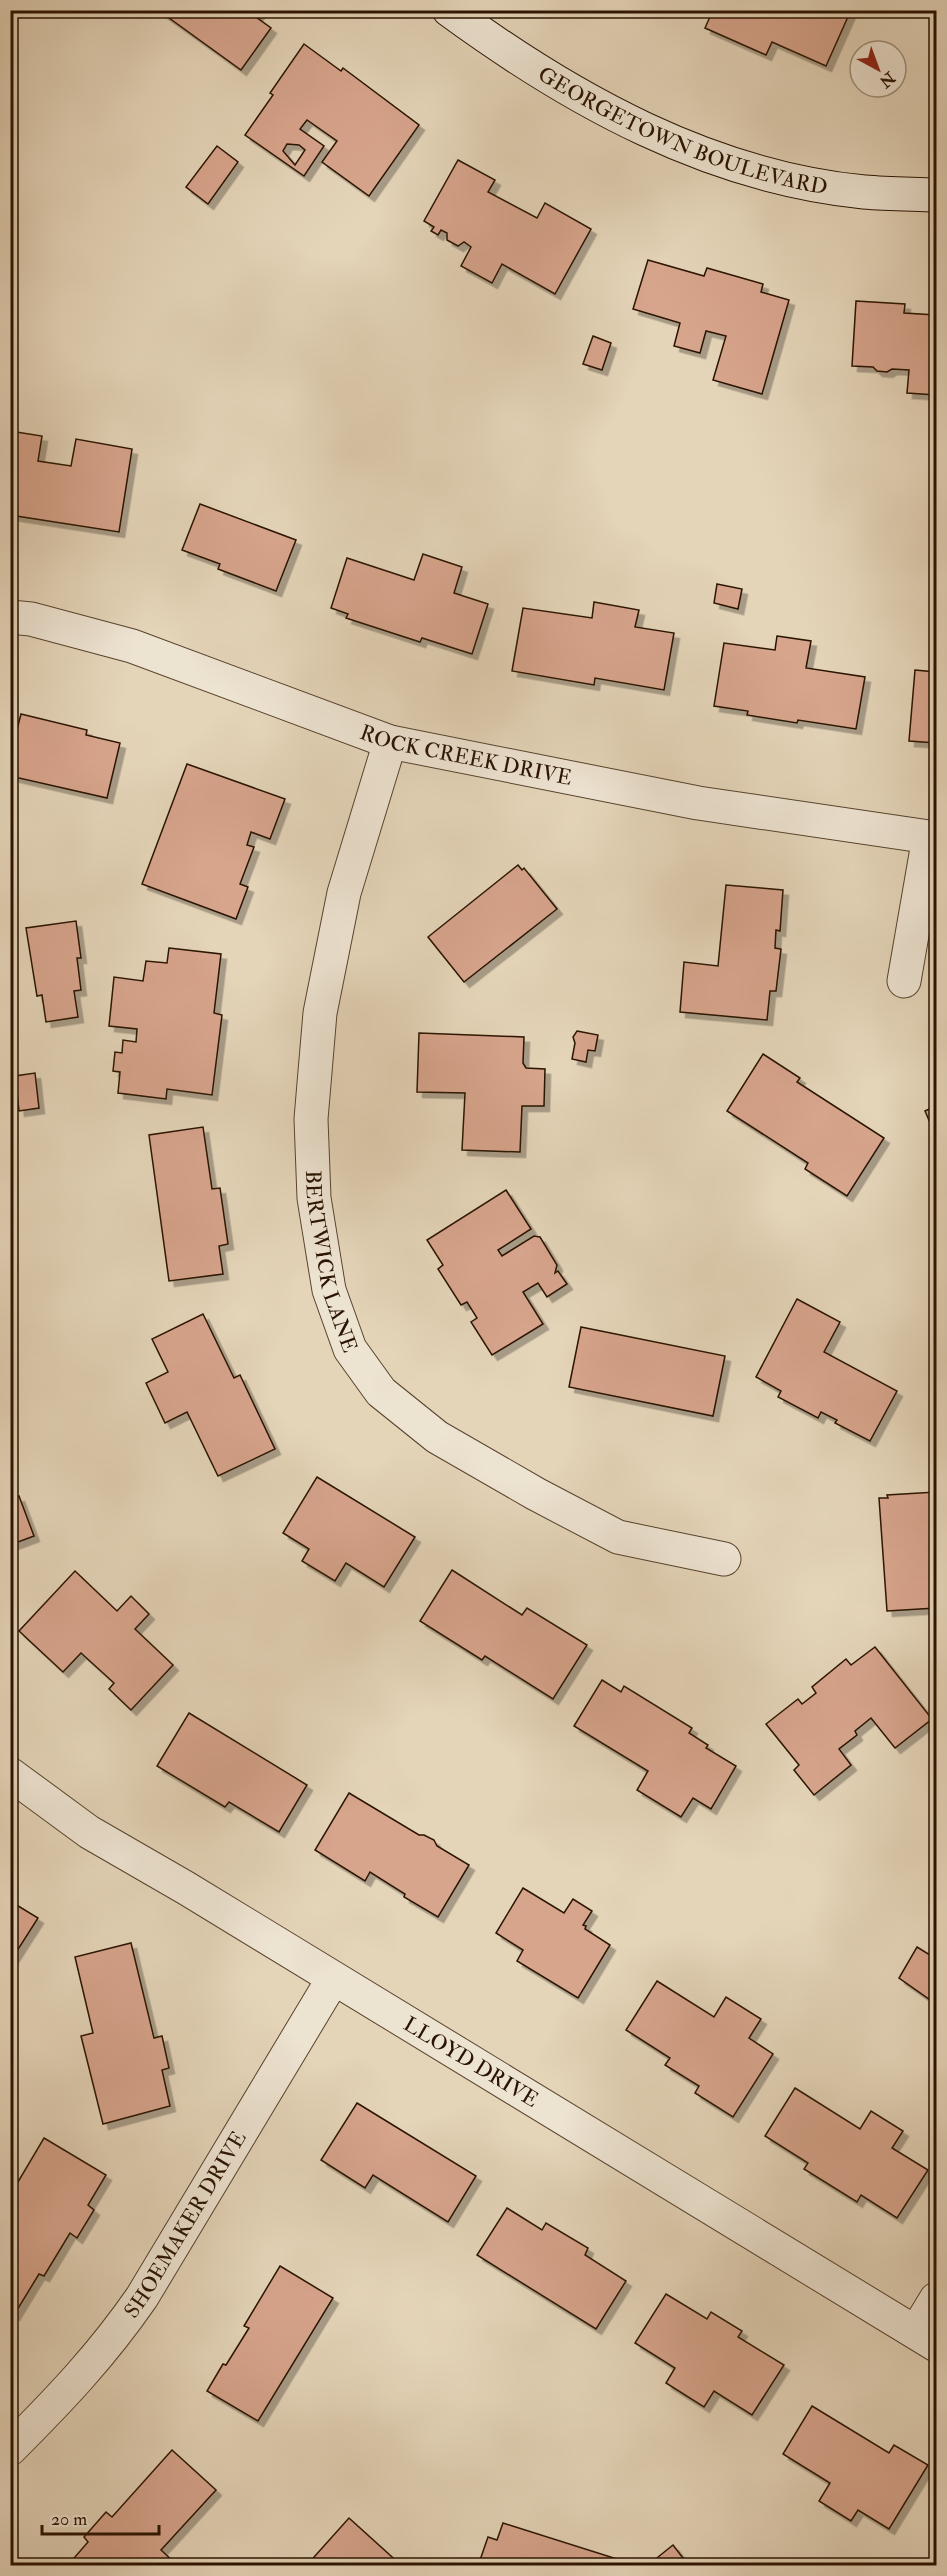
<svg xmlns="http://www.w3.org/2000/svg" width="947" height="2576" viewBox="0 0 947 2576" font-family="'IM FELL Double Pica',serif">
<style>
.building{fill:#d7a48c;stroke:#2a1300;stroke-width:1.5;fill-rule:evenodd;filter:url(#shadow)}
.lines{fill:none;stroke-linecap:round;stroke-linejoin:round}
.street-casing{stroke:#58432e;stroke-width:35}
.secondary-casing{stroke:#2a1300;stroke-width:35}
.street{stroke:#ede3d1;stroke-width:33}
.secondary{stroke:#ede3d1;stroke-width:33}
.labels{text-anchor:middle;stroke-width:6;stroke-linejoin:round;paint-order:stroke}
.street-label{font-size:21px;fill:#2a1300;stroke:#ede3d1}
</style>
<defs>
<filter id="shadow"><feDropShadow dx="5.5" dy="5.5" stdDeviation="0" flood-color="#0004"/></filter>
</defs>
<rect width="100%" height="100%" fill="#e4d4b8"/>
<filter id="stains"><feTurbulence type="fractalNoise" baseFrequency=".00333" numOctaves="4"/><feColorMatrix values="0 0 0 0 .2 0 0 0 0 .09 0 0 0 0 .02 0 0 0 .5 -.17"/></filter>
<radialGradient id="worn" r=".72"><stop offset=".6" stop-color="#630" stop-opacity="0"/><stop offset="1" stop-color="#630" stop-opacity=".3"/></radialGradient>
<g class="building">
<path d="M158 10H255L259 13 256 17 271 28 241 70Z"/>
<path d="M713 10H851L826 66 772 42 766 55 705 28Z"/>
<path d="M304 44 341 71 343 68 419 125 369 196 322 162 337 141 307 120 300 129 324 146 304 176 245 135 273 95 270 93ZM287 144 299 145 305 150 295 165 283 151Z"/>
<path d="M217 146 238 162 208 204 186 187Z"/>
<path d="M458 160 495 180 488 192 537 218 545 203 591 229 555 294 502 264 492 283 461 266 471 247 464 242 458 246 447 240V233L441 230 438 235 431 231 434 227 424 221Z"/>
<path d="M648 260 704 276 707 268 763 284 761 292 789 300 762 394 713 380 726 336 706 331 700 353 674 346 680 323 633 309Z"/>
<path d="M856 301 905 304 904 313 936 315V395L907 393 909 370 892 369 887 372 877 371 873 367 852 366Z"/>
<path d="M593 336 611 343 602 370 583 364Z"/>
<path d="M10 431 42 436 38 461 71 466 76 439 132 449 119 532 10 515Z"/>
<path d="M200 504 296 540 276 591 218 569 220 564 182 550Z"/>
<path d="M423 554 462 567 454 593 488 604 472 654 422 638 420 642 346 618 348 614 331 608 347 558 414 580Z"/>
<path d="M717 584 742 589 738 609 714 603Z"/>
<path d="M594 602 639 610 635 627 674 633 664 690 595 678 594 685 512 671 523 608 592 618Z"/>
<path d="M777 636 811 641 806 668 865 677 856 729 798 720 797 723 747 715 748 711 714 706 724 643 775 650Z"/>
<path d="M915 670 936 672V743L909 741Z"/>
<path d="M21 714 87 730 86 735 120 743 107 798 10 776V756Z"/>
<path d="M187 764 285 799 270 839 251 832 247 845 254 847 240 884 248 887 236 919 142 884Z"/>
<path d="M518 865 522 870 524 868 557 909 464 982 428 937Z"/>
<path d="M726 885 783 890 780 931 776 930 775 948 781 949 776 991H770L767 1020 680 1012 684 962 718 966Z"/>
<path d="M76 921 81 958H77L81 990 74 991 78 1017 46 1022 42 995 37 996 26 928Z"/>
<path d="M169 948 221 954 214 1013 222 1015 212 1095 167 1089 166 1099 118 1093 120 1072 113 1071 115 1052 122 1053 123 1040 136 1042 137 1029 109 1026 114 977 143 981 146 961 167 963Z"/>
<path d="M577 1031 598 1035 595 1051 588 1050 586 1062 572 1059 575 1043 573 1037Z"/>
<path d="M419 1033 524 1037 523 1063 526 1068 545 1069 544 1106H522L520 1152 462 1150 465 1093 417 1092Z"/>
<path d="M763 1054 800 1078 797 1082 884 1138 847 1196 805 1169 808 1163 727 1111Z"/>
<path d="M35 1073 39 1108 19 1111 15 1076Z"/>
<path d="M936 1106V1137L925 1111Z"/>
<path d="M203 1127 212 1189 220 1188 228 1244 219 1246 223 1274 169 1281 149 1135Z"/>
<path d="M506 1190 531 1229 498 1250 502 1256 534 1236 540 1237 557 1265 555 1273 558 1271 567 1284 547 1297 538 1283 523 1292 543 1324 492 1355 471 1322 477 1318 467 1302 461 1305 438 1269 443 1265 427 1240Z"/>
<path d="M797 1299 840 1322 824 1352 897 1391 870 1441 835 1423 837 1420 821 1412 818 1418 778 1397 781 1391 756 1377Z"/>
<path d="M203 1314 234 1378 240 1375 275 1449 218 1476 187 1412 165 1423 146 1383 168 1372 152 1339Z"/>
<path d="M581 1327 725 1356 713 1416 569 1387Z"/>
<path d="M317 1477 415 1537 384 1587 346 1563 335 1581 302 1561 309 1549 283 1533Z"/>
<path d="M936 1492V1608L887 1611 879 1498H888L887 1495Z"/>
<path d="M19 1496 34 1536 10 1545V1499Z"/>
<path d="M452 1570 522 1615 527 1608 587 1645 553 1699 485 1656 482 1660 420 1621Z"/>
<path d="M75 1571 117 1611 131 1596 149 1614 135 1629 173 1665 131 1710 109 1689 114 1683 81 1653 63 1672 19 1631Z"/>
<path d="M875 1647 932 1719 895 1748 871 1718 855 1731 857 1735 839 1749 851 1765 814 1795 794 1770 799 1765 766 1724 798 1699 802 1704 816 1693 812 1687 846 1659 851 1665Z"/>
<path d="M602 1680 621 1692 624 1686 692 1728 689 1733 708 1745 706 1748 736 1766 711 1809 693 1798 681 1817 637 1790 648 1771 574 1726Z"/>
<path d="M189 1713 307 1785 279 1832 229 1802 225 1807 157 1766Z"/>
<path d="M349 1793 419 1835H424L434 1840 437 1846 469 1865 438 1917 404 1897 405 1894 370 1872 365 1881 315 1850Z"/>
<path d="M523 1888 564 1913 573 1899 592 1911 583 1925 586 1926 585 1929 610 1945 578 1998 517 1961 523 1950 496 1933Z"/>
<path d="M10 1901 38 1918 10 1962Z"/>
<path d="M131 1943 154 2038 162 2036 169 2068 162 2070 170 2106 103 2124 81 2036 93 2033 75 1957Z"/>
<path d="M917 1947 933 1957 936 1951V2004L899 1978Z"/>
<path d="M657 1981 714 2017 726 1997 761 2019 749 2038 773 2054 733 2117 695 2093 699 2086 665 2065 670 2058 626 2030Z"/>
<path d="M795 2088 860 2129 871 2111 903 2131 892 2148 928 2170 897 2218 861 2195 857 2202 804 2169 808 2163 765 2136Z"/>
<path d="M357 2103 476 2176 448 2222 373 2175 365 2188 321 2160Z"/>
<path d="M44 2138 106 2175 88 2205 94 2210 77 2238 70 2233 44 2276 39 2274 14 2315 10 2313V2185L15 2187Z"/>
<path d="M507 2208 542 2230 546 2223 588 2248 585 2255 626 2281 596 2329 477 2255Z"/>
<path d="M280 2266 333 2298 258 2421 207 2391 223 2364 226 2365 249 2328 244 2326Z"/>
<path d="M666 2294 707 2319 711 2312 742 2331 738 2337 784 2365 752 2415 714 2391 704 2407 666 2383 675 2368 635 2343Z"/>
<path d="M812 2406 889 2453 894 2445 928 2465 889 2529 858 2510 851 2521 819 2501 830 2483 783 2454Z"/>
<path d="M172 2450 216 2490 161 2550 175 2563 173 2566 68 2565 88 2542 84 2537 106 2512 112 2517Z"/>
<path d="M349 2518 402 2566H306Z"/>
<path d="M503 2523 639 2566H478L488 2537 497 2540Z"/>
<path d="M673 2545 689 2566H647Z"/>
</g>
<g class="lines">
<defs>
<g id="street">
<path id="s1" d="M10 617 31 619 132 646 390 742 698 803 936 838"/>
<path id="s2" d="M390 742 344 893 320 1013 311 1119 314 1198 329 1290 350 1349 381 1392 437 1437 536 1494 618 1537 724 1559"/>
<path d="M904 981 929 837"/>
<path id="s3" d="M10 1774 89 1832 186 1888 936 2345"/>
<path d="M916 2332 936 2299"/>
<path id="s4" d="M10 2449C60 2399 102 2355 142 2297L333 1979"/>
</g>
<g id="secondary">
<path id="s5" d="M449 10C572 100 710 177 864 192 888 194 912 194 936 195"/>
</g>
</defs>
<use href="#street" class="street-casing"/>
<use href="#secondary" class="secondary-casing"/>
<use href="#street" class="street"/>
<use href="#secondary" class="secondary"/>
</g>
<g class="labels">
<g class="street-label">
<text dy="7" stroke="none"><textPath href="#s5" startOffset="266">GEORGETOWN BOULEVARD</textPath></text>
<text dy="7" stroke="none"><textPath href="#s1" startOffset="478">ROCK CREEK DRIVE</textPath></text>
<text dy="7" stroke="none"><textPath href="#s2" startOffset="531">BERTWICK LANE</textPath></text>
<text dy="7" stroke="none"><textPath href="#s3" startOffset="544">LLOYD DRIVE</textPath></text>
<text dy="7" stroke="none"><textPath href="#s4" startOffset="286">SHOEMAKER DRIVE</textPath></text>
</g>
</g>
<rect width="947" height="2576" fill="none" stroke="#e4d4b8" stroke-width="36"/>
<rect x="12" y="12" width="923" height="2552" fill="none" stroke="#2a1300" stroke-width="3"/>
<rect x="18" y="18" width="911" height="2540" fill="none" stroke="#2a1300" stroke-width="1.5"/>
<g transform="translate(878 69) rotate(139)"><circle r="28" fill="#ede3d1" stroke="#9f907d" stroke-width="1.5"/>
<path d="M0-4.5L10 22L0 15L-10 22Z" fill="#8f2418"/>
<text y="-9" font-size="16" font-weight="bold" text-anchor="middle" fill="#2a1300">N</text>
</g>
<path d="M42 2525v9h117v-9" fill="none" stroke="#2a1300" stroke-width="3"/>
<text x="51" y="2525" font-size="18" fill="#2a1300" stroke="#ede3d1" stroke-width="4.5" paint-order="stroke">20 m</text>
<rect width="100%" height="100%" filter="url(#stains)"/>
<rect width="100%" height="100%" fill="url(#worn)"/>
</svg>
